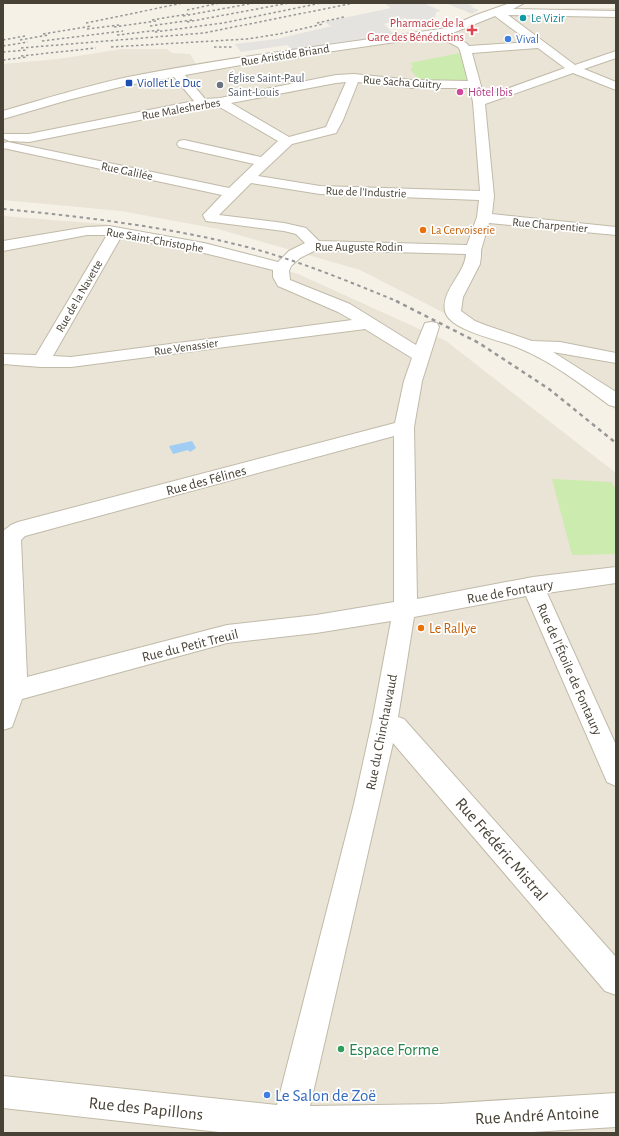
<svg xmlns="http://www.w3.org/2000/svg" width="619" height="1136" viewBox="0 0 619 1136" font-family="'Alegreya Sans',sans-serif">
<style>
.residential{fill:#e9e4d5}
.green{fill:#ccebae}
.parking{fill:#e5e3df}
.water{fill:#a1cdf4}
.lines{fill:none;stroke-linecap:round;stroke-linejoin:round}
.minor-casing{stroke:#c1baa9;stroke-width:2}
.minor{fill:#fff;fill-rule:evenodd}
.rail-far2{stroke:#979797;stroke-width:1.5;stroke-dasharray:2.5 2.5;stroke-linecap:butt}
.rail-far1{stroke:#979797;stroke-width:2;stroke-dasharray:3.5 3.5;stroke-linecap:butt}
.rail{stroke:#979797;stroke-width:2.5;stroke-dasharray:4 4;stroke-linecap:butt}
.culture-dot{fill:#0f9aa8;stroke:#fff;stroke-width:1.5}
.health-dot{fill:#e0444e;stroke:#fff;stroke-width:1.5}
.shop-dot{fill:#3f7fe0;stroke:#fff;stroke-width:1.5}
.transit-dot{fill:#1a4fb4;stroke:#fff;stroke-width:1.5}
.worship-dot{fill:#6b7280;stroke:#fff;stroke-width:1.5}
.hotel-dot{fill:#d1479c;stroke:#fff;stroke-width:1.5}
.food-dot{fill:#e8710a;stroke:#fff;stroke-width:1.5}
.leisure-dot{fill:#2e9e5b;stroke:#fff;stroke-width:1.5}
.labels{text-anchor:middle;stroke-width:3.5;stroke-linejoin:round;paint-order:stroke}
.far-culture-label{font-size:12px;fill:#0d838f;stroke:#fff;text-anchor:start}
.far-health-label{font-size:12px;fill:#be3a42;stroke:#fff;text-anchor:end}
.far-shop-label{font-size:12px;fill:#366cbe;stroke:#fff;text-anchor:start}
.far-street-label{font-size:12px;fill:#484236;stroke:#fff}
.far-worship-label{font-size:12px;fill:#5b616d;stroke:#fff;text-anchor:start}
.far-transit-label{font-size:12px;fill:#164399;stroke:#fff;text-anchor:start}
.far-hotel-label{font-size:12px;fill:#b23c85;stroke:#fff;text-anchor:start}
.far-food-label{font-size:12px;fill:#c56008;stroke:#fff;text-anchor:start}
.street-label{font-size:14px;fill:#484236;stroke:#fff}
.food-label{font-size:14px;fill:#c56008;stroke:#fff;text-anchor:start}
.near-street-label{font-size:17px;fill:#484236;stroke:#fff}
.near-leisure-label{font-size:17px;fill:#27864d;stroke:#fff;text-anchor:start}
.near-shop-label{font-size:17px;fill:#366cbe;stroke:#fff;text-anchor:start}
</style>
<rect width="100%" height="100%" fill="#f5f1e7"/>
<g class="residential">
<path d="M569 8H616V410L567 374 513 344 495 339 360 270 218 229 121 211 3 200V64L58 59 122 49H167L172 53 190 54 197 66 439 33 480 17 519 11Z"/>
<path d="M3 216 104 224 233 254 298 274 446 341 616 473V1133H3Z"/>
</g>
<g class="green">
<path d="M460 53 468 82 418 80 410 68 414 67 410 63Z"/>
<path d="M552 479 611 482 616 489V554L572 555Z"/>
</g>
<g class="parking">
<path d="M384 3H423L441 11 436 12 434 20 414 24 405 18 384 24 396 36 293 50 287 45 241 52 235 44 277 39 331 26 324 22 391 8Z"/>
<path d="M446 3H466L473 6 471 7 479 10 472 14Z"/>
</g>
<path class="water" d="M192 441 196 448 190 452 188 450 173 454 169 446Z"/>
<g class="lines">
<defs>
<path id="minor" d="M510 3H524L513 9 616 11V17L508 15 575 65 616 51V58L584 69 616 82V90L573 73 485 104 494 196 492 214 616 227V235L489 223 481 250V256L480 264 463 297 461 311 475 321 485 325 532 341 560 342 616 353V363L553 352 616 392V407L609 405C577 381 543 355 505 343 490 338 448 328 445 311 441 290 465 274 466 254L316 250 300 258 291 266 289 271 290 280 350 304 416 345 425 323 431 322 437 323 439 327 422 381 414 427 417 599 533 577 616 567V583L547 593 616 745V786L607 782 526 596 414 617 398 717 404 719 616 957V995L605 991 393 743 310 1106 440 1104 616 1093V1127L515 1133H228L3 1108V1076L277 1105 354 804 372 722 391 621 316 633 227 643 22 699 12 727 3 730V531L11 525 18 522 395 423 404 381 412 358 365 329 71 367H41L3 364V354L36 355 107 235H87L3 251V241L87 227 109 226 204 243 278 262 289 251 305 243 296 234 284 231 206 221 203 215 222 195 3 148V143L8 142 229 188 254 164 179 147 177 144 179 141 184 140 261 157 278 141 218 106 205 107 29 142 9 141 3 138 4 134H29L194 101 174 77 128 85 68 100 3 119V111C44 99 86 86 128 77 233 56 341 44 447 28L476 15ZM495 16 530 42 469 46 466 43 450 34ZM437 36 458 47 460 50 468 81 412 80 354 74 336 75 220 98 205 99 185 75 258 62ZM538 48 565 68 484 97 472 53ZM346 82 326 127 289 137 231 103 336 83ZM358 82 412 88H470L473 102 480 191 320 186 258 176 292 144 336 133 343 120ZM251 183 320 194 479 200 477 217 467 245 319 241 306 228 284 223 219 215ZM121 237 204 253 273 270V277L278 286 338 312 352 320 71 357 53 356ZM394 436V602L316 615 227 625 27 677 21 540 25 536Z"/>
</defs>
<use href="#minor" class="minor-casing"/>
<use href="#minor" class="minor"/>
<g class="rail-far2">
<path d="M187 10 220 3"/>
<path d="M183 16 254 3"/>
<path d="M152 20 188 14"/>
<path d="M187 22 289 3"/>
<path d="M86 23 183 3"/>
<path d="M317 23 344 17"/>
<path d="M150 26 192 20"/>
<path d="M114 27 156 21"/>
<path d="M87 29 119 25"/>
<path d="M155 32 223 23 321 3"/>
<path d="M43 34 92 26"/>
<path d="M117 35 160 30"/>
<path d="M3 40 25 36"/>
<path d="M20 40 48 35"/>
<path d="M42 41 123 31"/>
<path d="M3 46 28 42"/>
<path d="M111 47 247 39 279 34 323 24"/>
<path d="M214 47H233"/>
<path d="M21 48 204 33 354 3"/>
<path d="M3 52 27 50"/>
<path d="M21 56 96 48"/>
<path d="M3 60 27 57"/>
</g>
<path class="rail-far1" d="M3 209C87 217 169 227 251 248 302 262 350 282 399 302"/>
<path class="rail" d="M396 301 479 343 549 389 616 443"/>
</g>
<circle class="culture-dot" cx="523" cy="18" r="4"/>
<path class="health-dot" d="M470 24h4v4h4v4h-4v4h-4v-4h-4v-4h4z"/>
<g class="shop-dot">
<circle cx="508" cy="39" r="4"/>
<circle cx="267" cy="1095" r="4"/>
</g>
<rect class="transit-dot" x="125" y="79" width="8" height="8" rx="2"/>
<circle class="worship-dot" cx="220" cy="85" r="4"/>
<circle class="hotel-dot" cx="460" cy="92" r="4"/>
<g class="food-dot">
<circle cx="423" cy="230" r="4"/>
<circle cx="421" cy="628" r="4"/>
</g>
<circle class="leisure-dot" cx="341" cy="1049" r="4"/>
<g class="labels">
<g class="far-culture-label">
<text x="531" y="22">Le Vizir</text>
</g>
<g class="far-health-label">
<text x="464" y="27">Pharmacie de la<tspan x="464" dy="14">Gare des Bénédictins</tspan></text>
</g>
<g class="far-shop-label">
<text x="516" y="43">Vival</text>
</g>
<g class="far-street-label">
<text transform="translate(285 55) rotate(-9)" y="4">Rue Aristide Briand</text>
<text transform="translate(402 82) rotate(4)" y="4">Rue Sacha Guitry</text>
<text transform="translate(181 109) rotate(-10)" y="4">Rue Malesherbes</text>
<text transform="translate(127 171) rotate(12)" y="4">Rue Galilée</text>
<text transform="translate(366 192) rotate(2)" y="4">Rue de l'Industrie</text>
<text transform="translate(550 225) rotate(5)" y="4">Rue Charpentier</text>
<text transform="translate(155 240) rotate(10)" y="4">Rue Saint-Christophe</text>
<text x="359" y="251">Rue Auguste Rodin</text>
<text transform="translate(79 296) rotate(-60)" y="4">Rue de la Navette</text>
<text transform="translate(186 347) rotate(-8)" y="4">Rue Venassier</text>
</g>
<g class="far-worship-label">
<text x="228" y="82">Église Saint-Paul<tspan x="228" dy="14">Saint-Louis</tspan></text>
</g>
<g class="far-transit-label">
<text x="137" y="87">Viollet Le Duc</text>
</g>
<g class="far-hotel-label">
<text x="468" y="96">Hôtel Ibis</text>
</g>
<g class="far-food-label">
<text x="431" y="234">La Cervoiserie</text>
</g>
<g class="street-label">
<text transform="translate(206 480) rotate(-15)" y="5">Rue des Félines</text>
<text transform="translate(510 591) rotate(-10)" y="5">Rue de Fontaury</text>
<text transform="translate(190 645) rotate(-14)" y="5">Rue du Petit Treuil</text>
<text transform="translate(570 669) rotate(66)" y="5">Rue de l'Étoile de Fontaury</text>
<text transform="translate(381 732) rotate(-79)" y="5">Rue du Chinchauvaud</text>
</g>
<g class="food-label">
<text x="429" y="633">Le Rallye</text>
</g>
<g class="near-street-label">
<text transform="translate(502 849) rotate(49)" y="6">Rue Frédéric Mistral</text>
<text transform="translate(146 1108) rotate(6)" y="6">Rue des Papillons</text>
<text transform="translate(537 1115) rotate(-3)" y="6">Rue André Antoine</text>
</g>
<g class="near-leisure-label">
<text x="349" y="1055">Espace Forme</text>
</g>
<g class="near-shop-label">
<text x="275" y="1101">Le Salon de Zoë</text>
</g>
</g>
<rect width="619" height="1136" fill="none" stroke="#484236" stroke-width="8"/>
</svg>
